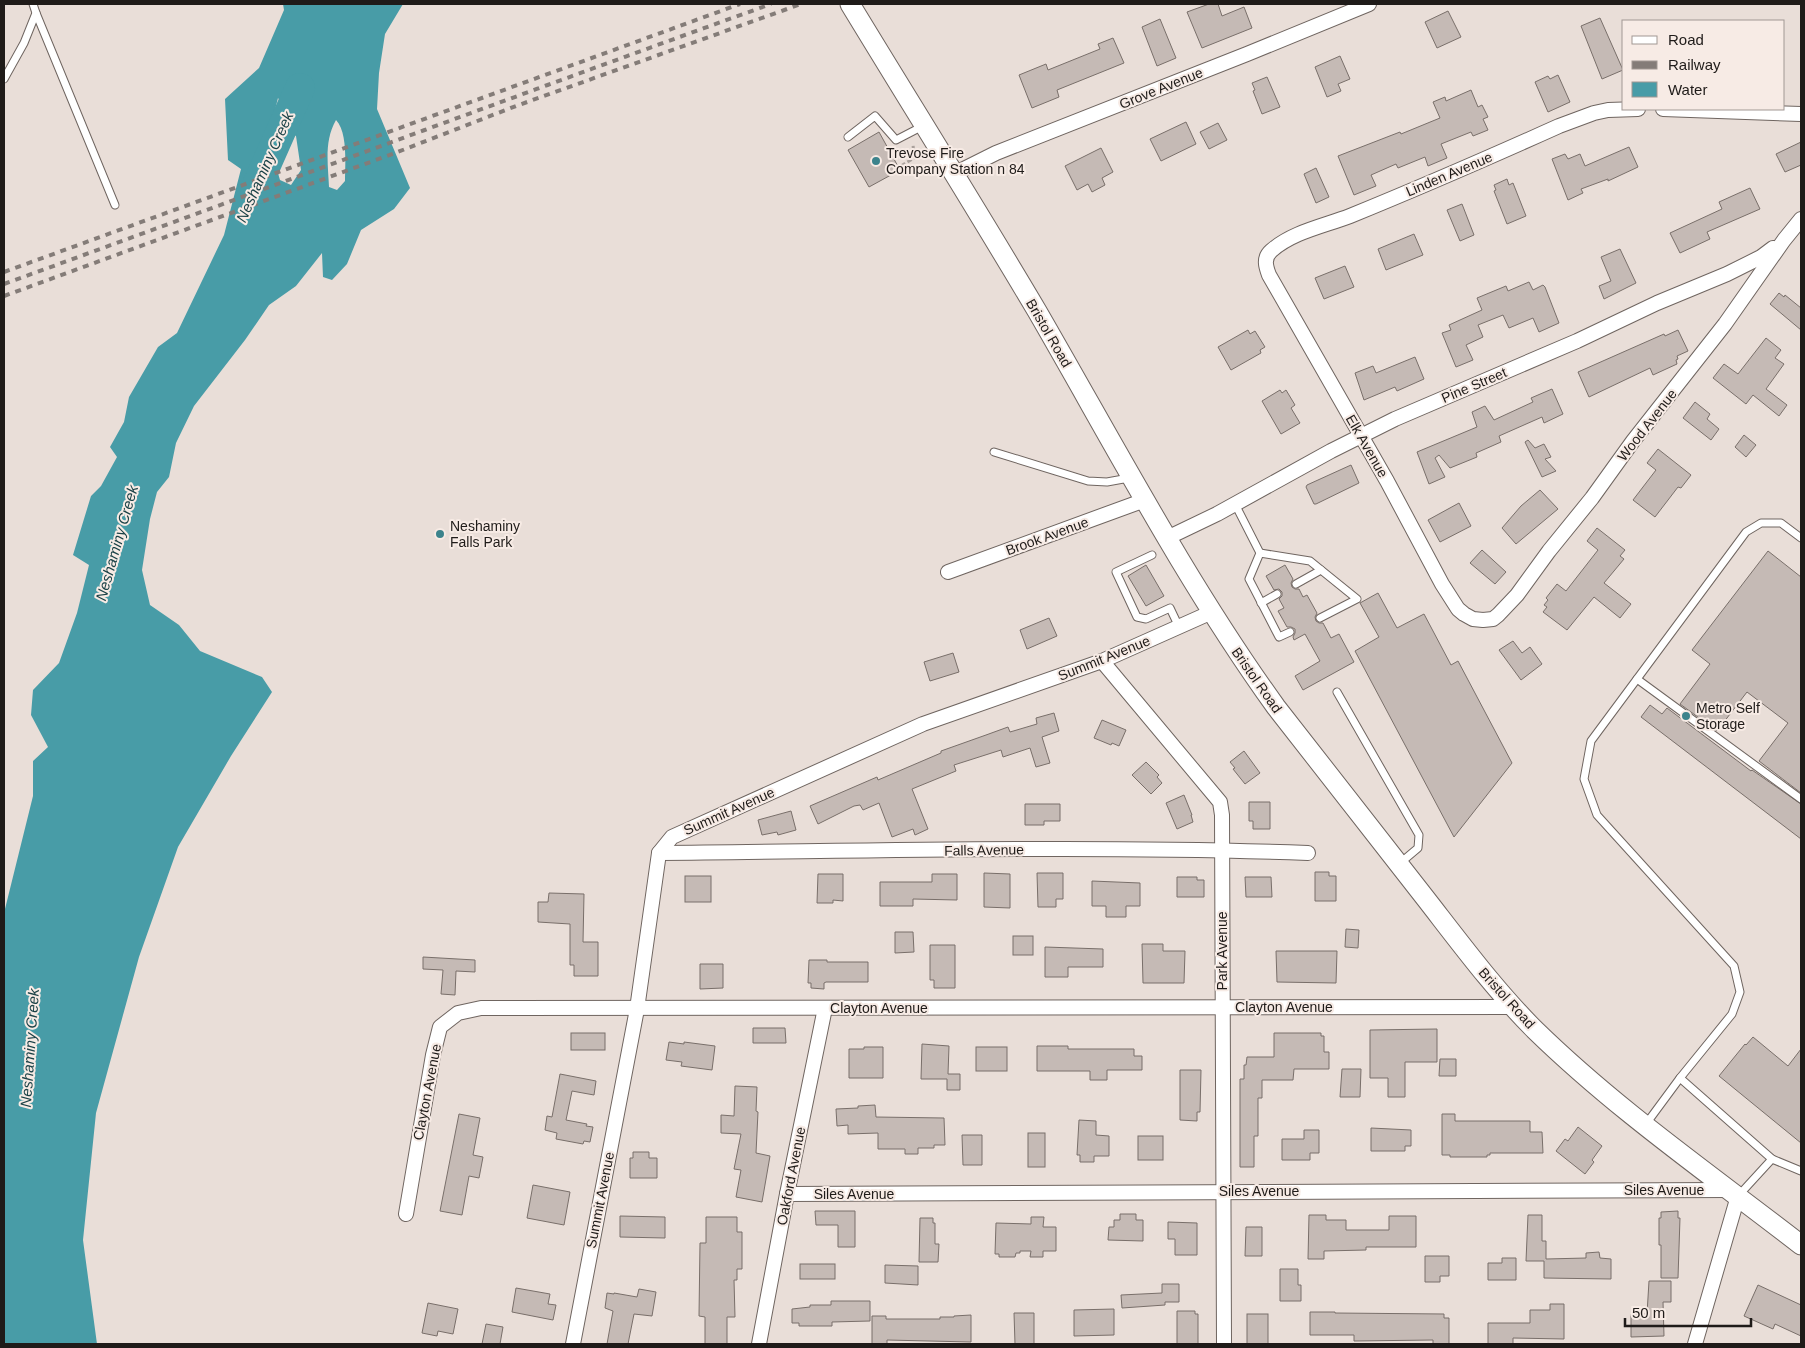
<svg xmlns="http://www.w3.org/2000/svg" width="1805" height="1348" viewBox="0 0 1805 1348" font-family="Helvetica,sans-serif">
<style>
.water{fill:#489ca7;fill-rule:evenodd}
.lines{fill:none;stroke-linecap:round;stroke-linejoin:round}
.river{stroke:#489ca7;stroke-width:30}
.building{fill:#c5bab5;stroke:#796f6a}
.lane-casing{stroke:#6f6560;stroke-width:9}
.street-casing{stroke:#6f6560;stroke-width:16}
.secondary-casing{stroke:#6f6560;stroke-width:21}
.path{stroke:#aaa19c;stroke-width:3;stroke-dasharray:5 2.5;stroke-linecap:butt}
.lane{stroke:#fff;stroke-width:7}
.street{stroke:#fff;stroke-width:14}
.secondary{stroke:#fff;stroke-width:19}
.rail{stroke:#847c78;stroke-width:4;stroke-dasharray:6 6;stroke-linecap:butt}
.poi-dot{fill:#3c838c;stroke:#f7ebe5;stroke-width:2}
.labels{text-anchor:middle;stroke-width:4;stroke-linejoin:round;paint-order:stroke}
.street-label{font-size:14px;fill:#1f1b19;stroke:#f7ebe5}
.poi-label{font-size:14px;fill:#1f1b19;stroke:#f7ebe5;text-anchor:start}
.water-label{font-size:15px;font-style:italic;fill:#1b4247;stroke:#f7ebe5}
</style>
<rect width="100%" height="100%" fill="#e9ded8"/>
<path class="water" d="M283 4H403L385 34 379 73 377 109 410 188 394 209 361 230 347 264 332 280 323 277 322 253 296 286 269 305 245 340 194 406 176 443 169 477 157 492 150 519 142 570 150 605 179 625 200 651 262 677 272 692 231 756 178 847 139 957 96 1113 83 1240 97 1344H4V913L33 796V761L48 747 31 715 33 690 59 663 77 613 89 565 73 555 91 496 101 486 117 457 110 447 124 422 129 397 158 347 177 333 224 235 241 169 228 160 225 99 259 68 284 10ZM278 98C288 112 273 122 296 136L301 170 291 185 280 180 270 146 275 125 274 114ZM336 120C348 133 345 164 345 181L337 190 329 187C328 164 324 141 336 120Z"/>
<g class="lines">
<path class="river" d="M255 190 300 88"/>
</g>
<g class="building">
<path d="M1209 4H1218L1222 16 1244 7 1252 28 1202 48 1187 12Z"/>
<path d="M1448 11 1461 37 1437 48 1425 22Z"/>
<path d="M1600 18 1623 70 1602 79 1581 26Z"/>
<path d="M1160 19 1176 58 1157 66 1142 27Z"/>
<path d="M1113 38 1124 63 1057 90 1059 97 1032 108 1019 75 1046 64 1048 70 1100 49 1098 44Z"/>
<path d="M1340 56 1350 79 1338 84 1341 91 1327 97 1315 67Z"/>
<path d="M1558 75 1570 102 1548 112 1535 82 1548 76 1550 79Z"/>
<path d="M1267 77 1280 107 1262 114 1253 91 1255 90 1252 83Z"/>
<path d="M1471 90 1478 107 1482 105 1488 117 1483 119 1488 130 1473 136 1471 132 1441 144 1447 158 1428 166 1425 157 1398 168 1396 164 1371 175 1376 186 1354 195 1338 156 1400 132 1401 134 1440 118 1433 102 1445 97 1446 101Z"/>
<path d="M1186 122 1196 144 1161 161 1150 139Z"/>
<path d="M1218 123 1227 140 1209 149 1200 132Z"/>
<path d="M879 132 900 170 869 187 848 150Z"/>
<path d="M1801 142V165L1785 172 1776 154Z"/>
<path d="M1629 147 1638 167 1608 181V179L1581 189 1583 193 1568 200 1552 159 1565 154 1568 159 1580 154 1585 166Z"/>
<path d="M1101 148 1113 172 1102 178 1105 185 1092 192 1088 184 1077 190 1065 166Z"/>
<path d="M1316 168 1329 197 1316 203 1304 174Z"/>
<path d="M1507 179 1509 185 1513 183 1526 216 1507 224 1494 191 1496 190 1494 185Z"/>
<path d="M1750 188 1760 209 1707 232 1710 239 1680 253 1670 233 1722 209 1719 202Z"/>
<path d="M1462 204 1474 235 1460 241 1447 210Z"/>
<path d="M1414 234 1423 255 1386 270 1378 249Z"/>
<path d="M1620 249 1636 283 1604 299 1599 286 1611 281 1601 257Z"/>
<path d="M1345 266 1354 287 1324 299 1315 278Z"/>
<path d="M1529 282 1533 290 1543 285 1545 287 1559 323 1539 332 1533 318 1509 328 1503 315 1478 325 1483 337 1466 345 1473 360 1456 367 1442 333 1451 330 1449 325 1482 310 1477 298 1506 286 1508 291Z"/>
<path d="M1779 293 1784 297 1785 295 1801 308V330L1770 304Z"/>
<path d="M1248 330 1250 334 1255 331 1265 347 1260 350 1261 353 1231 370 1218 347Z"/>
<path d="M1678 330 1688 351 1677 356 1678 359 1676 360 1677 364 1653 375 1650 368 1589 397 1578 372 1664 334 1665 336Z"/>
<path d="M1766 338 1781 350 1775 358 1784 364 1766 389 1787 405 1779 416 1753 395 1746 404 1713 378 1724 364 1738 374Z"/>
<path d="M1415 357 1424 379 1397 391 1395 387 1364 400 1355 373 1373 366 1376 373Z"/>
<path d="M1552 389 1563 414 1544 423 1542 417 1499 436 1501 442 1476 453 1477 457 1450 468 1439 455 1435 458 1445 477 1429 484 1417 452 1477 427 1472 412 1485 406 1494 420 1533 402 1531 398Z"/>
<path d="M1280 390 1282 393 1286 390 1295 405 1291 408 1300 423 1281 434 1262 401Z"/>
<path d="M1695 402 1710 414 1707 419 1719 429 1711 440 1683 418Z"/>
<path d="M1744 435 1756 445 1746 457 1735 447Z"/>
<path d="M1528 440 1535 448 1544 444 1551 457 1545 459 1556 471 1542 477 1525 442Z"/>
<path d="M1658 449 1691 475 1681 488 1678 487 1655 517 1633 500 1656 470 1647 463Z"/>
<path d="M1351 465 1359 483 1316 504H1314L1306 487 1307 485Z"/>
<path d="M1540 490 1558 509 1516 544 1502 528 1521 506Z"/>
<path d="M1459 503 1471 526 1440 542 1428 520Z"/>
<path d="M1597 528 1625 550 1620 556 1624 559 1604 583 1631 604 1620 618 1594 597 1567 630 1543 612 1547 607 1544 605 1548 600 1546 598 1557 584 1566 591 1598 550 1587 541Z"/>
<path d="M1482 550 1506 572 1495 584 1470 563Z"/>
<path d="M1768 551 1801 577V793L1759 761 1788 723 1747 692 1717 731 1680 704 1710 664 1692 650Z"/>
<path d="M1146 565 1164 596 1146 606 1128 576Z"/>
<path d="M1285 565 1293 579 1291 583 1292 587 1295 589H1299L1303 597 1307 595 1317 613 1315 617 1316 621 1319 623H1323L1331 638 1339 634 1354 662 1303 690 1295 676 1320 661 1305 634 1294 640 1293 637 1295 633V629L1291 627H1287L1278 611 1284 608 1279 599 1282 596V592L1279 589 1274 590 1266 576Z"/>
<path d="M1378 593 1397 628 1424 614 1451 665 1458 661 1512 763 1454 837 1355 651 1379 637 1360 603Z"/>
<path d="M1049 618 1057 636 1027 649 1020 630Z"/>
<path d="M1513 641 1522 653 1530 647 1542 664 1521 680 1499 650Z"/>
<path d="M953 653 959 672 930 681 924 662Z"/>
<path d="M1650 705 1662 714 1667 708 1751 771 1752 770 1801 804V839L1641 717Z"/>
<path d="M1054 713 1059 731 1042 737 1050 763 1036 767 1030 748 1003 757 1001 750 954 765 956 771 912 789 928 829 915 835 913 829 892 837 879 803 863 810 860 805 854 806 818 824 810 806 877 777 878 780 941 753V751L986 735 1008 727 1010 732 1037 724 1036 718Z"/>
<path d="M1102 720 1126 730 1119 746 1112 743 1111 745 1094 738Z"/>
<path d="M1244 751 1260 773 1245 784 1233 769 1235 768 1230 762Z"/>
<path d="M1146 762 1159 775 1157 777 1162 783 1151 794 1132 775Z"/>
<path d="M1184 795 1192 815H1191L1193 822 1177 829 1166 803Z"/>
<path d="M1249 802H1270V829H1253V821H1249Z"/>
<path d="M1025 804H1060V821H1044V825H1025Z"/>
<path d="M791 811 796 830 778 835 777 832 762 835 758 820Z"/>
<path d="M1315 872H1329V876H1336V901H1315Z"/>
<path d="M984 873 1010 874V908L984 907Z"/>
<path d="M1037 873H1063V899H1056V907H1038Z"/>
<path d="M818 874H843V901L833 900V903H817Z"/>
<path d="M932 874H957V900L913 899V906H880V882H932Z"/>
<rect x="685" y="876" width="26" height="26"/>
<path d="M1177 877H1197V880H1204V897H1177Z"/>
<path d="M1245 877H1271L1272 897H1246Z"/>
<path d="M1092 881 1140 883V906H1126V917H1106V906H1092Z"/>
<path d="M549 893 584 894 583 942H598V976H574V965H570V924L538 922V902H548Z"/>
<path d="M1346 929 1359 930 1358 948 1345 947Z"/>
<path d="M895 932H913L914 952 895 953Z"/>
<rect x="1013" y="936" width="20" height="19"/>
<path d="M1142 944H1163V951H1185L1184 983H1143Z"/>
<path d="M930 945H955V988H934V980H930Z"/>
<path d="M1045 947 1103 949V967H1068V977H1045Z"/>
<path d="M1276 951H1337L1336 983 1277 982Z"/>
<path d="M423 957 475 960V972L456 971 455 995 441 994 443 970 423 969Z"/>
<path d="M809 960H827V962H868V982H826L824 983V989L811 988V983H808Z"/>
<path d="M700 964H723V988L700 989Z"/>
<path d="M753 1028H785L786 1043H753Z"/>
<path d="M1437 1029V1062H1405V1097H1388V1078H1370V1030Z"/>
<rect x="571" y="1033" width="34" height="17"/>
<path d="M1274 1033H1321V1036H1324V1052H1329V1069H1294L1293 1080H1262V1098H1258V1136H1254V1167H1240V1079H1244V1065H1246L1247 1057H1274Z"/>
<path d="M1753 1037 1788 1066 1801 1049V1143L1719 1076 1745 1044 1746 1045Z"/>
<path d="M669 1042 684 1044V1042L715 1046 712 1070 681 1066 682 1062 666 1060Z"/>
<path d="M922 1044 949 1046 948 1074H960V1090H947V1079H921Z"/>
<path d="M1037 1046H1068V1049H1134V1056H1142V1070H1107V1080H1090V1071H1037Z"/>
<path d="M864 1047H883V1078H849V1049H864Z"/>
<rect x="976" y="1047" width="31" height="24"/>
<path d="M1440 1059H1456V1076H1439Z"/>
<path d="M1342 1069H1361L1360 1097H1340Z"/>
<path d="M1180 1070H1201L1200 1112H1197V1121L1180 1120Z"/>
<path d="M560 1074 596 1081 594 1095 572 1091 566 1120 587 1124 586 1126 593 1127 590 1142 584 1141 583 1144 556 1139 557 1133 545 1130 547 1116 552 1117Z"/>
<path d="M735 1086 757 1087 756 1111 758 1112 756 1153 770 1156 762 1202 736 1197 741 1170 734 1169 741 1134 721 1133V1115L734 1116Z"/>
<path d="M875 1105 876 1117 944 1118 945 1145H934V1148H918V1154H905V1149H878V1133L848 1134V1125L837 1126 836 1109 858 1108V1106Z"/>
<path d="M459 1114 480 1118 473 1155 483 1157 479 1178 469 1176 462 1215 440 1211Z"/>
<path d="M1442 1114H1455V1121H1530V1132H1542L1543 1153H1490V1155H1487V1157H1450V1155H1442Z"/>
<path d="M1079 1120 1096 1121V1135L1109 1136V1156H1094V1162H1080V1155H1077Z"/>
<path d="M1578 1127 1602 1146 1592 1160 1594 1162 1585 1174 1556 1151 1565 1139 1568 1141Z"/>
<path d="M1371 1128 1411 1130V1146H1405V1151H1371Z"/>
<path d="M1304 1130H1319V1153H1310V1160H1282V1139H1304Z"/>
<rect x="1028" y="1133" width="17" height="34"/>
<path d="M962 1135H982V1165H963Z"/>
<rect x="1138" y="1136" width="25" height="24"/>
<path d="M633 1152H649V1158H657V1178H630V1158H633Z"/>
<path d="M533 1185 570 1192 564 1225 527 1218Z"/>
<path d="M815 1211H855V1247H838V1225H816Z"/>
<path d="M1678 1211V1218H1680L1678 1278H1661V1245H1659V1218H1661V1212Z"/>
<path d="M1120 1214H1136V1220H1143V1241L1108 1240 1109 1227H1114V1220H1120Z"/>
<path d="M1309 1215H1326V1220H1346V1230H1389V1216H1416V1247H1366V1250L1324 1251V1259H1308Z"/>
<path d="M1528 1215H1542V1241H1546V1259L1586 1258V1253L1599 1252 1600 1258 1611 1259V1279L1544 1278V1261H1526Z"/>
<path d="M620 1216 665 1217V1238L620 1237Z"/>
<path d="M706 1217H737V1232H742V1269H737V1280H734L735 1317H727V1344H705V1317L699 1316 700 1243H706Z"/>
<path d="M1031 1217H1044L1043 1227H1056V1251H1043V1257H1030L1031 1251H1020V1253H1016L1015 1257H999V1254H995L996 1223 1031 1224Z"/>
<path d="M920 1218H933V1223H935V1244H939L938 1262H919Z"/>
<path d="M1168 1222 1197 1223V1255H1175V1239H1168Z"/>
<path d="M1246 1227H1262V1256H1245Z"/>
<path d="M1425 1256H1449V1276H1440V1282H1425Z"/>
<path d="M1502 1258H1516V1280H1488V1263H1502Z"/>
<rect x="800" y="1264" width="35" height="15"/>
<path d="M885 1265 918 1266V1285L885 1283Z"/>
<path d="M1280 1269H1298V1285H1301V1301H1280Z"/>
<path d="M1649 1281H1671V1302H1663L1664 1336 1631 1337V1314H1647Z"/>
<path d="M1162 1284H1179V1302H1165V1305L1122 1308 1121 1295 1162 1293Z"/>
<path d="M1758 1285 1801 1305V1336L1775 1324 1773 1329 1744 1316Z"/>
<path d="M516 1288 550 1294 548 1304 556 1305 553 1320 512 1312Z"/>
<path d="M639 1289 656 1292 652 1316 634 1314 628 1344H607L613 1311 605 1308 607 1293 614 1294V1293L637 1297Z"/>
<path d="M831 1301H870V1321L832 1322V1326H799V1323H792V1309L810 1307V1305H831Z"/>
<path d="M428 1303 458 1309 453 1334 438 1331 437 1336 422 1333Z"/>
<path d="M1550 1304H1564V1339L1513 1338V1344H1488V1323H1530V1310H1550Z"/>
<path d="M1114 1309V1335L1074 1336V1310Z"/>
<path d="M1177 1311H1195V1314H1198V1344H1177Z"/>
<path d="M1310 1312H1335V1313L1444 1314V1318H1449V1344H1433V1340L1354 1341V1335H1310Z"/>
<path d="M1014 1313H1034V1344H1015Z"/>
<rect x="1247" y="1314" width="21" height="30"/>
<path d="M971 1315V1342L887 1340V1344H872V1316H886V1319H940V1317H954V1316Z"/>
<path d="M486 1324 503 1327 500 1344H482Z"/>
</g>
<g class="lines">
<defs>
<g id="lane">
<path d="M36 13 115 205"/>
<path d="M4 79 24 43 36 13 33 4"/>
<path d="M848 137 875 116 896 140 923 126"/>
<path d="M994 452 1088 481 1107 482 1129 478"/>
<path d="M1235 504 1260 553 1249 579 1279 637 1290 632"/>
<path d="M1260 553 1310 561 1357 599 1320 618"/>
<path d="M1152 555 1116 572 1137 617 1146 619 1170 608 1179 627"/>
<path d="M1296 584 1321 570"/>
<path d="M1261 603 1277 594"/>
<path d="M1637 679 1801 799"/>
<path d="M1337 692 1419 835 1418 848 1399 864"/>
<path d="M1680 1078 1772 1159 1739 1195"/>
<path d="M1646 1124 1680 1078 1732 1014 1740 992 1734 966 1597 815 1584 779 1591 741 1746 532 1761 523H1781L1801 538"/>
<path d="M1772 1159 1801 1171"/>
</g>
<g id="street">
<path d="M1638 109 1608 110 1594 113 1559 126C1490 157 1421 187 1350 216 1324 226 1292 232 1271 251 1263 258 1266 267 1269 275L1387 481 1442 584 1458 609 1464 614 1473 619 1483 620 1493 619 1498 615 1517 595 1549 551 1592 498 1633 441 1725 324 1784 240 1801 219"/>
<path d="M1663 109 1801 114"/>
<path d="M954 174 996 153 1247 54 1369 4"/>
<path d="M1167 538 1217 514 1331 451 1395 419 1577 341 1657 303 1727 274 1761 257 1773 248"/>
<path d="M948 572 1145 500"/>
<path d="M1102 661 1220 802 1222 815 1224 1344"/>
<path d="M659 853C875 851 1092 845 1308 853"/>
<path d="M787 1194 1730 1190"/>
<path d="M406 1214 433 1055 440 1027 458 1013 481 1008 1513 1007"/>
<path d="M573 1344 637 1009 659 853 672 837 923 724 1102 661 1212 612"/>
<path d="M759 1344 787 1194 825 1008"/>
<path d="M1695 1344 1738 1196"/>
</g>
<path id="secondary" d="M850 4C912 106 976 208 1037 311 1114 444 1186 582 1276 707 1326 771 1376 835 1426 899 1461 944 1495 990 1535 1030 1617 1110 1711 1175 1801 1245"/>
</defs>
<use href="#lane" class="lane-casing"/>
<use href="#street" class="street-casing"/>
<use href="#secondary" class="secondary-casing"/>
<path class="path" d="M901 166 914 158 913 144"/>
<use href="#lane" class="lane"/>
<use href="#street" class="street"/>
<use href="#secondary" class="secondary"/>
<g class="rail">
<path d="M4 272 740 4"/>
<path d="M4 284C260 191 515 96 771 4"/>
<path d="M4 296 395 153 516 106 801 4"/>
</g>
</g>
<g class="poi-dot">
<circle cx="876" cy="161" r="5"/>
<circle cx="440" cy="534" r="5"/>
<circle cx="1686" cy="716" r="5"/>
</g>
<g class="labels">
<g class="street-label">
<text transform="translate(1161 88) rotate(-22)" y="5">Grove Avenue</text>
<text transform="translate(1449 174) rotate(-23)" y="5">Linden Avenue</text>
<text transform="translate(1049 333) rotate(60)" y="5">Bristol Road</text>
<text transform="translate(1474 385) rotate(-23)" y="5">Pine Street</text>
<text transform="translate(1647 425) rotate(-52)" y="5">Wood Avenue</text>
<text transform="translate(1367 446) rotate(60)" y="5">Elk Avenue</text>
<text transform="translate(1047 536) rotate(-20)" y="5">Brook Avenue</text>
<text transform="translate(1104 658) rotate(-22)" y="5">Summit Avenue</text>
<text transform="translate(1257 680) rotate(55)" y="5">Bristol Road</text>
<text transform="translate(729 811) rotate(-24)" y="5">Summit Avenue</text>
<text transform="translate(984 850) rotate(-1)" y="5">Falls Avenue</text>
<text transform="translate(1222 951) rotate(-90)" y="5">Park Avenue</text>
<text transform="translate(1507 998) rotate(48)" y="5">Bristol Road</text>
<text x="1284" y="1012">Clayton Avenue</text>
<text x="879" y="1013">Clayton Avenue</text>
<text transform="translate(427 1092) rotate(-79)" y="5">Clayton Avenue</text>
<text transform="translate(791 1176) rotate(-79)" y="5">Oakford Avenue</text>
<text x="1664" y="1195">Siles Avenue</text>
<text x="1259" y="1196">Siles Avenue</text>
<text x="854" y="1199">Siles Avenue</text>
<text transform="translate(600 1200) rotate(-79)" y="5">Summit Avenue</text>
</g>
<g class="poi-label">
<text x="886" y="158">Trevose Fire<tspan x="886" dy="16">Company Station n 84</tspan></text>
<text x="450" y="531">Neshaminy<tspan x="450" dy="16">Falls Park</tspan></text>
<text x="1696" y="713">Metro Self<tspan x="1696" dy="16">Storage</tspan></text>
</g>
<g class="water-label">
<text transform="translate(265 167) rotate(-66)" y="5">Neshaminy Creek</text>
<text transform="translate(117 543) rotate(-74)" y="5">Neshaminy Creek</text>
<text transform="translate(30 1048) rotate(-86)" y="5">Neshaminy Creek</text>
</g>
</g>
<rect width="1805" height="1348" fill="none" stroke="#1f1b19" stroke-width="10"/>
<rect x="1622" y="20" width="162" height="90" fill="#f7ebe5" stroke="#a19893"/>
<rect x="1632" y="36" width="25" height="8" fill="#ffffff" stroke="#a19893"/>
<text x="1668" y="45" font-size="15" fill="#1f1b19">Road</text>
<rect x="1632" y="61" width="25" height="8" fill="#847c78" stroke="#a19893"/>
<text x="1668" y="70" font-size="15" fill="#1f1b19">Railway</text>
<rect x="1632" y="82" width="25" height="15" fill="#489ca7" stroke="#a19893"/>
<text x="1668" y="95" font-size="15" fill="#1f1b19">Water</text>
<path d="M1625 1318v8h126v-8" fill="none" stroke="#1f1b19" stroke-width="2.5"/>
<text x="1632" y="1318" font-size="15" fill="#1f1b19" stroke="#f7ebe5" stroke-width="4" paint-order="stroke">50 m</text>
</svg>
